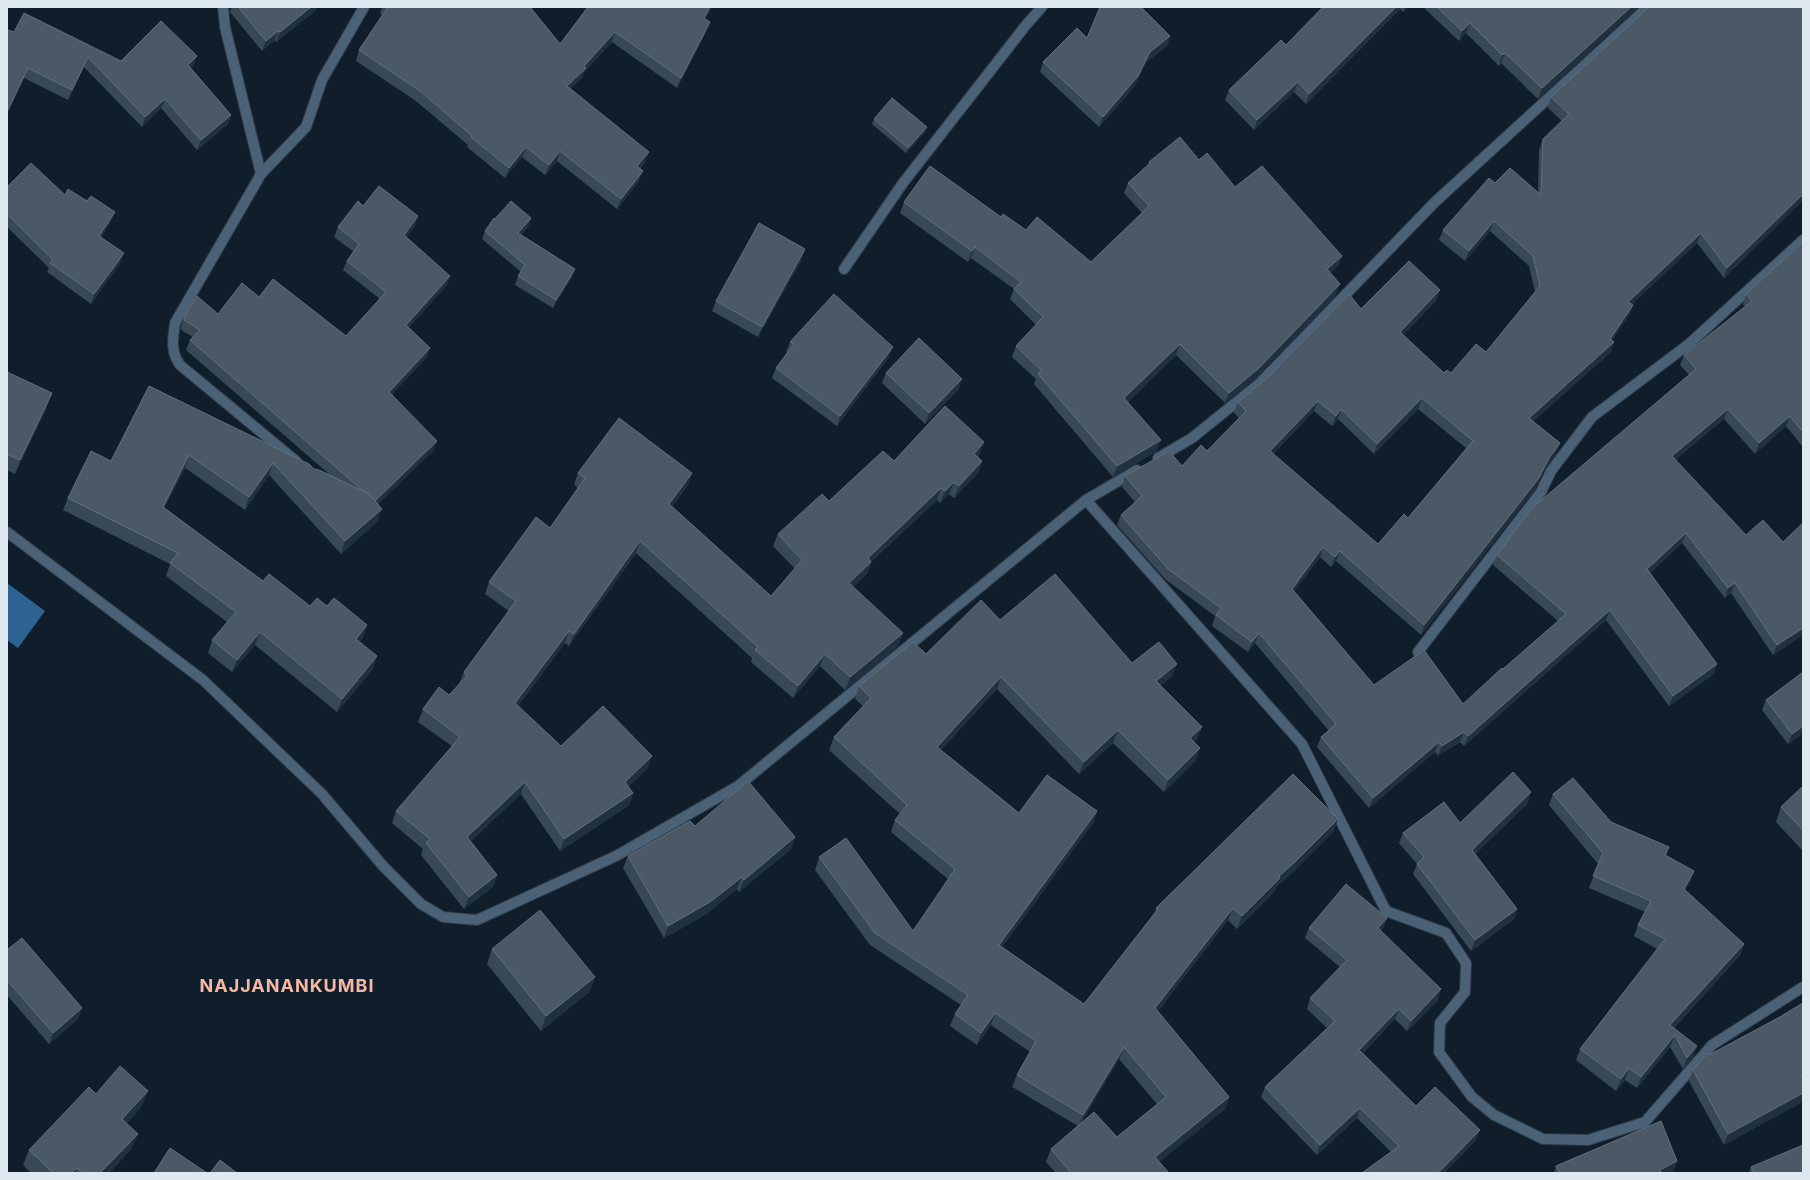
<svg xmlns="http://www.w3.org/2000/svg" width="1810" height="1180" viewBox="0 0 1810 1180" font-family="Inter,sans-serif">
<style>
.water{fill:#2d6392}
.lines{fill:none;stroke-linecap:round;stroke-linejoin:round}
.minor-casing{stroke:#2d3a47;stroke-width:12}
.minor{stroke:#4b6176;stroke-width:10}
.wall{fill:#394857;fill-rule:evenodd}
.shaded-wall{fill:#21303e}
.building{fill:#4b5967;stroke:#62707d;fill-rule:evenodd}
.labels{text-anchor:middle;stroke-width:3;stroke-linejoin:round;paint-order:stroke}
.district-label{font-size:18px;font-weight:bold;letter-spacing:1px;fill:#f7b7a4;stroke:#101e2b}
</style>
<rect width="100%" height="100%" fill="#101e2b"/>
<path class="water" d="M7 583 45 611 18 648 7 640Z"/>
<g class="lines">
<defs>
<g id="minor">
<path d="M223 7 225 27 261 174"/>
<path d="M844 269 903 183 1026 25 1042 7"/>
<path d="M1158 458 1192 438 1259 384 1435 202 1648 7"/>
<path d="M296 461 180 365C170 351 173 339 175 323L261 174 306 127 322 80 364 7"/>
<path d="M1086 500 1302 744 1386 911 1446 933 1466 963 1465 992 1440 1023 1439 1052 1472 1097 1494 1115 1543 1139 1588 1140 1645 1122 1712 1045 1803 987"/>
<path d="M7 532 203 680 322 794 383 866 421 904 443 917 477 920 616 856 738 786 1086 500 1137 470"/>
<path d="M1418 652 1541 492 1551 471 1592 417 1689 344 1803 240"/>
</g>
</defs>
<use href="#minor" class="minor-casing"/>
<use href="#minor" class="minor"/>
</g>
<g class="wall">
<path d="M232 7H317L315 11 276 42 275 40 262 51 230 12Z"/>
<path d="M382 7H530L560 44 588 7 705 19 706 32 677 88 612 42 584 72 582 78 570 89 645 162 640 169 639 181 617 209 557 161 545 175 522 157 505 178 467 147 468 145 416 101 356 61 359 50 382 15 380 14Z"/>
<path d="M1323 7H1409L1403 12 1400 9 1306 104 1294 92 1254 130 1225 100 1229 90 1286 45Z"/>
<path d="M1423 7H1638L1538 99 1501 63 1499 66 1466 33 1459 41Z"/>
<path d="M14 32 121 61 197 56 193 66 191 69 231 115 227 125 197 150 161 108 142 127 84 67 68 100 24 78Z"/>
<path d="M1170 36 1167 46 1146 62 1134 87 1099 127 1040 72 1043 62 1087 38Z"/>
<path d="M1551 97 1803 200 1724 278 1697 243 1632 304 1629 315 1612 340 1614 342 1611 352 1533 421 1560 443 1556 453 1545 468 1535 489 1421 635 1336 561 1331 567 1320 557 1294 591 1374 685 1463 704 1558 621 1493 565 1497 555 1689 375 1680 365 1684 355 1745 307 1743 304 1746 294 1803 242V447L1786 426 1755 454 1724 419 1675 460 1746 535 1783 542 1803 523V635L1773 655 1731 593 1725 598 1682 543 1650 573 1714 674 1669 706 1606 620 1464 746 1460 742 1438 756 1435 752 1369 808 1317 747 1321 737 1329 731 1255 643 1248 652 1212 626 1215 616 1165 579 1117 525 1121 515 1135 502 1122 487 1125 476 1182 466 1207 451 1239 418 1234 413 1238 402 1361 309 1436 301 1403 335 1444 373H1451L1486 352 1535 292 1529 266 1490 231 1465 261 1439 240 1443 230 1495 183 1538 192 1539 150 1543 139 1562 121 1548 108ZM1418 409 1466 448 1408 518 1378 544 1273 454 1314 411 1332 426 1338 419 1374 454Z"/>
<path d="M874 119 925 132 906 153 872 124Z"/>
<path d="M1199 160 1235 187 1342 256 1338 266 1330 273 1336 295 1255 379 1225 403 1176 355 1128 402 1157 451 1113 477 1034 384 1036 379 1012 357 1016 346 1036 325 1010 299 1014 289 971 258 968 262 900 213 904 202 1001 217 1026 230 1091 262 1142 213 1124 193 1128 183 1148 165 1149 162Z"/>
<path d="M7 187 65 195 111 221 101 237 120 263 91 304 47 272 49 268 7 227Z"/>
<path d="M363 206 415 226 406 237 447 285 408 328 427 357 392 394 434 450 378 504V521L341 554 269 475 245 510 185 468 164 508 263 581 310 606 363 638 359 642 373 669 337 712 255 645 232 672 208 653 212 640 227 622 166 576 170 564 63 510 68 498 111 461 149 386 314 469 329 474 186 350 190 340 193 337 181 330V325L185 316 218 314 259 297 346 336 380 299 343 270 347 261 354 252 334 237 338 227Z"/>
<path d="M531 218 528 227 521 235 575 269 572 277 553 308 515 285 518 276 521 272 482 239 485 231 495 219Z"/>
<path d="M802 259 758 337 712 311 716 301Z"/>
<path d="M790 342 889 357 837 426 772 378 776 368 787 353 786 352Z"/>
<path d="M7 372 47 407 15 474 7 470Z"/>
<path d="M886 373 959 389 925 424 882 383Z"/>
<path d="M980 454 978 457 982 461 978 473 954 498 949 494 940 503 937 500 871 562 867 574 853 587 899 645 845 690 820 666 793 698 751 662 752 658 636 553 569 646 565 643 518 706 561 746 648 768 628 787 633 793 629 805 560 851 521 794 471 841 497 875 493 887 464 909 421 855 423 849 392 823 396 811 452 746 418 722 423 709 449 695 459 684 464 672 509 611 485 594 489 582 550 528 578 488 574 485 578 473 688 485 672 506 771 596 795 569 773 546 778 534 894 461Z"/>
<path d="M1000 620 1132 663 1177 664 1172 676 1160 686 1202 727 1197 739 1194 742 1196 760 1164 792 1113 743 1079 774 997 689 941 750 1019 813 1097 811 1093 823 1002 947 1084 1004 1154 915 1156 908 1334 831 1291 874 1277 886 1275 890 1273 893 1237 929 1228 920 1158 1011 1229 1097 1225 1109 1159 1162 1169 1173H1056L1046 1162 1051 1149 1078 1126 1012 1087 1017 1075 1030 1052 991 1025 977 1045 950 1026 955 1014 961 1005 870 945 815 870 819 857 913 931 948 879 891 832 895 820 900 814 829 750 834 737 863 706 855 699 859 686 926 654ZM1119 1059 1157 1104 1117 1137 1080 1124Z"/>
<path d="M1766 700 1803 733 1788 744 1762 710Z"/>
<path d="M1803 786V851L1776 822 1781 807Z"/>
<path d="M1553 794 1611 822 1669 847 1666 856 1694 871 1690 882 1685 890 1744 944 1740 955 1674 1028 1693 1057 1683 1069 1670 1047 1637 1088 1625 1080 1616 1091 1576 1060 1580 1049 1657 949 1634 936 1638 925 1645 912 1589 888 1598 864 1549 805Z"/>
<path d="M1528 803 1475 854 1517 909 1514 919 1471 951 1413 874 1417 864 1399 843 1403 833 1460 823Z"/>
<path d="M695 826 795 837 791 849 739 892 737 889 705 915 664 938 623 868 628 856Z"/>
<path d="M1387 918 1383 928 1381 931 1438 1000 1407 1031 1395 1019 1363 1053 1416 1106 1476 1140 1444 1173H1362L1391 1152 1357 1118 1317 1155 1261 1097 1265 1087 1327 1028 1307 1009 1310 998 1340 967 1305 938 1309 928Z"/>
<path d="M492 949 595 977 589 992 541 1031 487 964Z"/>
<path d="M7 950 79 1018 49 1044 7 995Z"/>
<path d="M1778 1018 1724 1145 1689 1081 1693 1070 1709 1055Z"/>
<path d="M96 1094 142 1106 127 1123 132 1148 109 1173H31L23 1165 29 1150Z"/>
<path d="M1556 1166 1673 1173H1554Z"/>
<path d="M1751 1167 1803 1173H1749Z"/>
</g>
<g class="shaded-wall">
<path d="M311 7H317L315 11 276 42 280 32Z"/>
<path d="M710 7H712L700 28 704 18Z"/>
<path d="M1396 7H1401L1400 9 1306 104 1309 94Z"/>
<path d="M1405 7H1409L1403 12Z"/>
<path d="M1631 7H1638L1538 99 1542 88Z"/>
<path d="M710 22 706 32 677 88 681 78Z"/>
<path d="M1470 23 1466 33 1459 41 1462 31Z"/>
<path d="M278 31 275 40 262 51 266 41Z"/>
<path d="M615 32 612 42 584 72 582 78 563 96 567 86 584 66Z"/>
<path d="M1170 36 1167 46 1146 62 1134 87 1099 127 1103 117 1150 52Z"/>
<path d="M1505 53 1501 63 1499 66 1502 55Z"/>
<path d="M197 56 193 66 184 75 188 65Z"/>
<path d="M88 57 84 67 68 100 72 90Z"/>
<path d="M28 68 24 78 7 115V112Z"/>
<path d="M1298 82 1294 92 1254 130 1257 120Z"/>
<path d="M165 99 161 108 142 127 145 117Z"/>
<path d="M231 115 227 125 197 150 201 140Z"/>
<path d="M927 127 925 132 906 153 908 148Z"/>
<path d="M526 147 522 157 505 178 509 168Z"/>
<path d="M560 151 557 161 545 175 549 165Z"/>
<path d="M649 152 645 162 633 176 637 166Z"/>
<path d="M643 171 639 181 617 209 621 199Z"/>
<path d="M1803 194V200L1724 278 1727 268Z"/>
<path d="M115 212 111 221 95 245 99 236Z"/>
<path d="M418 216 415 226 401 244 404 235Z"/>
<path d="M531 218 528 227 515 242 518 233Z"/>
<path d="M1494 221 1490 231 1465 261 1469 251Z"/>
<path d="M1701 233 1697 243 1624 312 1628 302Z"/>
<path d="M975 247 971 258 968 262 972 251Z"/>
<path d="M805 249 802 259 758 337 762 327Z"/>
<path d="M124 253 120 263 91 304 94 294Z"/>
<path d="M1342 256 1338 266 1323 280 1327 269Z"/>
<path d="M575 269 572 277 553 308 556 300Z"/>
<path d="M450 276 447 285 402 335 406 325Z"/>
<path d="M1340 284 1336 295 1255 379 1225 403 1229 393Z"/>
<path d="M1440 290 1436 301 1396 342 1400 332Z"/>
<path d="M1633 305 1629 315 1607 348 1614 342 1611 352 1526 428 1529 418 1610 339Z"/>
<path d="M1180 344 1176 355 1121 409 1124 398Z"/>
<path d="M893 347 889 357 837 426 840 416Z"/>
<path d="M430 348 427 357 386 401 389 392Z"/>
<path d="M962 379 959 389 925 424 929 413Z"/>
<path d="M52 393 47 407 15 474 20 460Z"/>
<path d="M1422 398 1418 409 1374 454 1377 444Z"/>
<path d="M1318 401 1314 411 1266 461 1270 451Z"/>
<path d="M1341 409 1338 419 1332 426 1336 416Z"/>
<path d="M1728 409 1724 419 1668 466 1672 456Z"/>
<path d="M1790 416 1786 426 1755 454 1759 443Z"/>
<path d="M1161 440 1157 451 1113 477 1117 466Z"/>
<path d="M437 441 434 450 371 511 374 501Z"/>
<path d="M984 442 980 454 970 466 974 454Z"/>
<path d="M1560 443 1556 453 1545 468 1535 489 1421 635 1424 625Z"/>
<path d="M189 455 185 468 158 520 163 507Z"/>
<path d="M982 461 978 473 954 498 959 486Z"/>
<path d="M273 463 269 475 245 510 249 497Z"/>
<path d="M692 473 688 485 665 516 669 504Z"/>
<path d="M954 482 949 494 940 503 945 491Z"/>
<path d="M941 488 937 500 871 562 867 574 845 595 849 583 868 558Z"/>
<path d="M382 509 378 521 341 554 345 541Z"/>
<path d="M1686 533 1682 543 1644 579 1647 569Z"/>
<path d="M640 541 636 553 569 646 574 634Z"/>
<path d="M1323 547 1320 557 1288 599 1292 589Z"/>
<path d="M1340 551 1336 561 1331 567 1335 557Z"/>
<path d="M1735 583 1731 593 1725 598 1728 588Z"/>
<path d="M1610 610 1606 620 1464 746 1468 736Z"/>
<path d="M367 625 363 638 351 652 356 639Z"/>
<path d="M1803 628V635L1773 655 1777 645Z"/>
<path d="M569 631 565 643 511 715 515 703Z"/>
<path d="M260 632 255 645 232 672 237 660Z"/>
<path d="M903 633 899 645 845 690 850 677Z"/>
<path d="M1259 633 1255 643 1248 652 1252 642Z"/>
<path d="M825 654 820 666 793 698 798 686Z"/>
<path d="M377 656 373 669 337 712 342 699Z"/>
<path d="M1177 664 1172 676 1151 694 1156 681Z"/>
<path d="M1717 664 1714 674 1669 706 1673 696Z"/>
<path d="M1001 677 997 689 933 759 937 747Z"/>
<path d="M1803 726V733L1788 744 1792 734Z"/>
<path d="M1202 727 1197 739 1186 751 1190 738Z"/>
<path d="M1118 730 1113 743 1079 774 1084 762Z"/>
<path d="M1464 732 1460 742 1438 756 1442 746Z"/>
<path d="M1439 742 1435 752 1369 808 1373 798Z"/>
<path d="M1200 748 1196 760 1164 792 1168 780Z"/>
<path d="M652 756 648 768 620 795 625 782Z"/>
<path d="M525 782 521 794 463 849 467 837Z"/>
<path d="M1531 792 1528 803 1468 860 1472 850Z"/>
<path d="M633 793 629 805 560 851 564 839Z"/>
<path d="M1097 811 1093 823 995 957 999 945Z"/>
<path d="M1338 819 1334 831 1291 874 1277 886 1275 890 1273 893 1237 929 1242 916 1279 876Z"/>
<path d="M795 837 791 849 739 892 744 880Z"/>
<path d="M1694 871 1690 882 1680 900 1684 889Z"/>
<path d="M497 875 493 887 464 909 469 897Z"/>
<path d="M742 877 737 889 705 915 664 938 668 926Z"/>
<path d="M1233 908 1228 920 1151 1020 1155 1008Z"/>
<path d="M1517 909 1514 919 1471 951 1475 940Z"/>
<path d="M1387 918 1383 928 1374 938 1378 928Z"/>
<path d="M1744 944 1740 955 1666 1036 1670 1025Z"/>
<path d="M595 977 589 992 541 1031 546 1016Z"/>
<path d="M1441 989 1438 1000 1407 1031 1411 1021Z"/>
<path d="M82 1008 79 1018 49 1044 53 1033Z"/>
<path d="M1399 1009 1395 1019 1356 1061 1359 1050Z"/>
<path d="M995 1013 991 1025 977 1045 981 1033Z"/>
<path d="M1675 1035 1670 1047 1637 1088 1641 1077Z"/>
<path d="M1697 1046 1693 1057 1683 1069 1687 1058Z"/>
<path d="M1124 1047 1119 1059 1079 1127 1083 1115Z"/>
<path d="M1629 1068 1625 1080 1616 1091 1621 1079Z"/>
<path d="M148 1091 142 1106 117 1134 122 1119Z"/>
<path d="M1803 1093V1102L1724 1145 1728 1134Z"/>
<path d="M1229 1097 1225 1109 1151 1169 1155 1157Z"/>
<path d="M1360 1108 1357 1118 1317 1155 1320 1145Z"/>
<path d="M1480 1130 1476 1140 1444 1173H1438Z"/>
<path d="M138 1134 132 1148 109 1173H100Z"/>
<path d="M1677 1161 1673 1173H1659L1660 1170Z"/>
<path d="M77 1168 75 1173H71Z"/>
</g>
<g class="building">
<path d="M238 7H311L280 32 278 31 266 41Z"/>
<path d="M388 7H530L560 44 588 7H710L704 18 710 22 681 78 615 32 584 66 586 68 567 86 649 152 637 166 643 171 621 199 560 151 549 165 526 147 509 168 471 137 472 136 420 91 359 50Z"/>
<path d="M1100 7H1141L1170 36 1150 52 1138 76 1103 117 1043 62 1077 28 1087 38Z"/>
<path d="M1323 7H1396L1309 94 1298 82 1257 120 1229 90 1281 40 1286 45Z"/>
<path d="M1437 7H1631L1542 88 1505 53 1502 55 1470 23 1462 31Z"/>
<path d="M1649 7H1803V194L1727 268 1701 233 1628 302 1633 305 1610 339 1614 342 1529 418 1560 443 1549 458 1539 478 1424 625 1340 551 1335 557 1323 547 1292 589 1374 685 1424 650 1463 704 1502 668 1503 669 1566 614 1497 555 1532 508 1696 369 1684 355 1752 301 1746 294 1803 242V432L1790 416 1759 443 1728 409 1672 456 1746 535 1763 520 1783 542 1803 523V628L1777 645 1735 583 1728 588 1686 533 1647 569 1717 664 1673 696 1610 610 1468 736 1464 732 1442 746 1439 742 1373 798 1321 737 1336 724 1259 633 1252 642 1216 615 1221 608 1168 569 1121 515 1142 496 1125 476 1169 451 1182 466 1201 445 1207 451 1246 411 1238 402 1267 378 1349 294 1361 309 1409 261 1440 290 1400 332 1444 373 1447 370 1451 373 1476 344 1486 352 1540 286 1533 256 1494 221 1469 251 1443 230 1489 178 1495 183 1510 168 1541 195 1543 139 1569 114 1551 97ZM1422 398 1473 441 1408 518 1404 514 1378 544 1270 451 1318 401 1336 416 1341 409 1377 444Z"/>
<path d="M24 13 121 61 161 21 197 56 188 65 231 115 201 140 165 99 145 117 88 57 72 90 28 68 7 112V33L8 30 14 32Z"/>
<path d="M892 98 927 127 908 148 874 119Z"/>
<path d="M1180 137 1199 160 1207 153 1235 187 1262 166 1342 256 1327 269 1340 284 1258 369 1229 393 1180 344 1124 398 1161 440 1117 466 1038 374 1041 370 1016 346 1043 317 1014 289 1021 282 975 247 972 251 904 202 930 166 1001 217 1003 214 1026 230 1037 217 1091 262 1149 206 1128 183 1150 163 1149 162Z"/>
<path d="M31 163 65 195 68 189 87 201 91 196 115 212 99 236 124 253 94 294 50 263 53 260 7 214V187Z"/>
<path d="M379 186 418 216 404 235 450 276 406 325 430 348 389 392 437 441 375 501 369 494 362 490 190 340 200 330 184 320 185 316 197 296 218 314 242 283 259 297 273 279 346 336 386 292 347 261 359 244 338 227 358 201 363 206Z"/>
<path d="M511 201 531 218 518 233 575 269 556 300 518 276 525 265 485 231 494 218 495 219Z"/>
<path d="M759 223 805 249 762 327 716 301Z"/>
<path d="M834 294 893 347 840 416 776 368 794 344 790 342Z"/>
<path d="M919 338 962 379 929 413 886 373Z"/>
<path d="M7 372 52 393 20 460 7 454Z"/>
<path d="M149 386 309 464 314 469 319 470 369 494 382 509 345 541 273 463 249 497 189 455 163 507 263 581 269 574 310 606 317 598 327 606 334 598 367 625 356 639 377 656 342 699 260 632 237 660 212 640 236 612 170 563 178 553 68 498 91 451 111 461Z"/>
<path d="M945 406 984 442 974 454 982 461 959 486 954 482 945 491 941 488 868 558 871 562 849 583 903 633 850 677 825 654 798 686 755 650 758 647 640 541 574 634 569 631 515 703 561 746 603 706 652 756 625 782 633 793 564 839 525 782 467 837 497 875 469 897 426 843 430 839 396 811 460 737 423 709 439 687 449 695 467 676 464 672 516 601 489 582 536 517 550 528 585 478 578 473 619 418 692 473 669 504 771 596 802 560 778 534 822 494 829 501 883 451 894 461Z"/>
<path d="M1055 574 1132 663 1159 642 1177 664 1156 681 1202 727 1190 738 1200 748 1168 780 1118 730 1084 762 1001 677 937 747 1019 813 1047 775 1097 811 999 945 1084 1004 1158 909 1156 908 1293 774 1338 819 1295 862 1279 876 1280 878 1242 916 1233 908 1155 1008 1229 1097 1155 1157 1169 1173H1071L1051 1149 1094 1112 1117 1137 1166 1097 1124 1047 1083 1115 1017 1075 1036 1041 995 1013 981 1033 955 1014 968 995 875 933 819 857 846 838 913 931 955 869 895 820 907 805 834 737 871 698 859 686 913 642 926 654 981 600 1000 620Z"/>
<path d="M1803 672V726L1792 734 1766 700Z"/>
<path d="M1513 772 1531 792 1472 850 1517 909 1475 940 1417 864 1424 857 1403 833 1444 802 1460 823Z"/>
<path d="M1573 778 1611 822 1669 847 1665 855 1694 871 1684 889 1744 944 1670 1025 1697 1046 1687 1058 1675 1035 1641 1077 1629 1068 1621 1079 1580 1049 1665 939 1638 925 1651 901 1593 876 1603 853 1553 794Z"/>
<path d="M748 781 795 837 744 880 742 877 710 902 668 926 628 856 690 821 695 826Z"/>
<path d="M1803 786V830L1781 807Z"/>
<path d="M1346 884 1387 918 1378 928 1441 989 1411 1021 1399 1009 1359 1050 1416 1106 1435 1087 1480 1130 1438 1173H1362L1399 1146 1360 1108 1320 1145 1265 1087 1335 1021 1310 998 1347 960 1309 928Z"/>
<path d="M540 910 595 977 546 1016 492 949Z"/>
<path d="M22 938 82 1008 53 1033 7 980V950Z"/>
<path d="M1803 1003V1074L1801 1075 1803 1078V1093L1728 1134 1693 1070 1707 1054 1709 1055 1778 1018Z"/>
<path d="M120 1066 148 1091 122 1119 138 1134 100 1173H82L77 1168 71 1173H53L29 1150 89 1087 96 1094Z"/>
<path d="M1661 1121 1677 1161 1660 1170 1661 1173H1560L1556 1166Z"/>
<path d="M1803 1145V1173H1754L1751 1167Z"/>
<path d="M170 1148 207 1173H154Z"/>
<path d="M220 1160 237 1173H210Z"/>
</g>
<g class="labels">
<g class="district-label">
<text x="287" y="992">NAJJANANKUMBI</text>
</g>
</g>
<rect width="1810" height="1180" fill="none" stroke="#dee8f1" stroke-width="16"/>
</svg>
